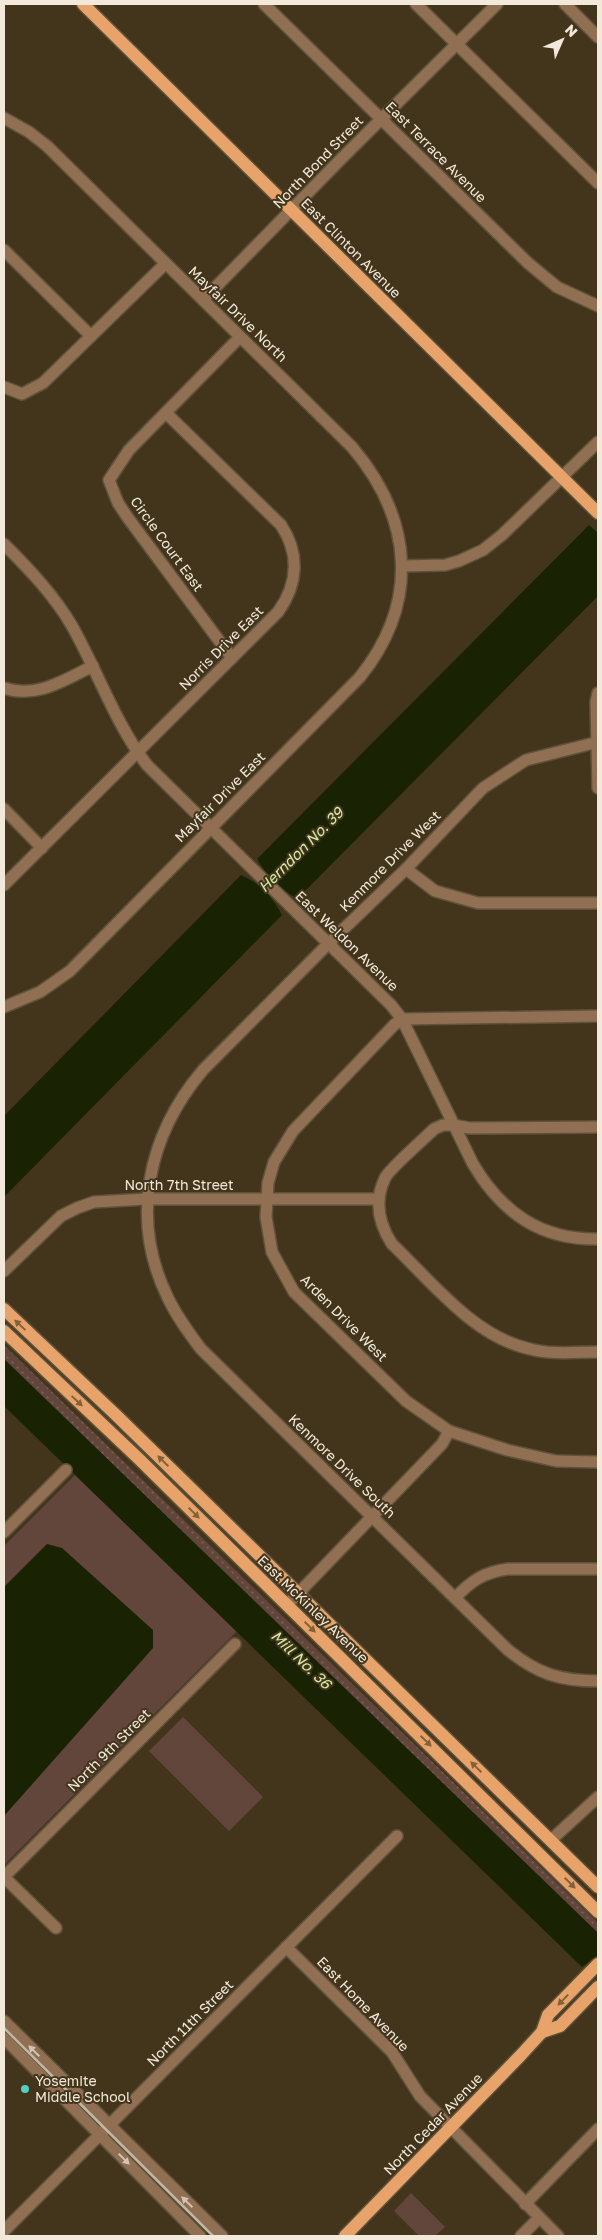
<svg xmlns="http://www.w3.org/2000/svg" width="602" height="2240" viewBox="0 0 602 2240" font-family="'Golos Text',sans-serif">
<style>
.grass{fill:#62453b}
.park{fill:url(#park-dots)}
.water{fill:#192303}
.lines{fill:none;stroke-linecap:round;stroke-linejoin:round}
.minor-casing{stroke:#5f523a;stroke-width:14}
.major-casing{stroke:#5f523a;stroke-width:15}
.minor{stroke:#906f53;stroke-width:11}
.major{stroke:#e7a36a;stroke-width:12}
.rail{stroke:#c1b7a5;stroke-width:2.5}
.oneway{fill:#85613b}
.oneway2{fill:#d5c4b2}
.poi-dot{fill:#55cec5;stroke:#43351c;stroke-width:2}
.labels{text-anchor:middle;stroke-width:4;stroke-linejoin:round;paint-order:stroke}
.street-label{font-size:14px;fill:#f2e9da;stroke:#43351c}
.poi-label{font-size:14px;fill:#f2e9da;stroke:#43351c;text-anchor:start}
.water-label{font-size:15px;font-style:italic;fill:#d3eda5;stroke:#43351c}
</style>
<defs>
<pattern id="park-dots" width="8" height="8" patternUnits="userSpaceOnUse" patternTransform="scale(1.25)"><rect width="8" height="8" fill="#62453b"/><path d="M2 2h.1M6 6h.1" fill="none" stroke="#796057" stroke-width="1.8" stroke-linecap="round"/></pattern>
</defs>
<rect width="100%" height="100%" fill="#43351c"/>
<g class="grass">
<path d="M75 1475 237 1631 4 1865V1546Z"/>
<path d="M183 1717 263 1797 229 1831 149 1751Z"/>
<path d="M411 2193 445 2227 435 2236H419L394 2211Z"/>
</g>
<path class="park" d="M4 1345 598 1923V1933L4 1359Z"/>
<g class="water">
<path d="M589 525 598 533V596L297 899C280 888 267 877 257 859Z"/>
<path d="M241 875C262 885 271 895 282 915L4 1197V1116Z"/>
<path d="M4 1359 598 1933V1955L582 1967 4 1406Z"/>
<path d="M47 1544 62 1548 153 1630V1648L4 1816V1587Z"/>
</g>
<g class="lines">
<defs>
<g id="minor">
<path d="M264 4 528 263 557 287 598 306"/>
<path d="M416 4 598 183"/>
<path d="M565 4 598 37"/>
<path d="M4 118 29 132 47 146 352 447C413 519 420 602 360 677L70 971 40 992 4 1007"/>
<path d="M4 250 91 336"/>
<path d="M203 300 342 158 497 4"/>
<path d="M4 387 22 394 43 383 165 264"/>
<path d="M4 544C29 569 54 595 72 626 98 672 115 723 147 765L391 1005 402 1019 473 1164C502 1213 541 1240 598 1239"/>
<path d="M403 566 445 565 459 561 483 550 502 535 598 442"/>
<path d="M232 658 128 518 118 503 109 480 129 450 240 337"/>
<path d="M4 688C37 699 64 680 93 666"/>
<path d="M598 693 596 702 598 788"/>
<path d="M598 742 526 760 483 788 406 869 328 944 203 1070C148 1135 129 1219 168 1298 177 1317 189 1333 201 1349L508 1650C538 1674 560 1681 598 1681"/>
<path d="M4 809 42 848"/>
<path d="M406 869 435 891 478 903H598"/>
<path d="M4 885 278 612C298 584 300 554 281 525L166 413"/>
<path d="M598 1016 402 1019 394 1025 293 1131 274 1162 268 1183 266 1217 272 1252 294 1292 406 1401 449 1431 507 1450 556 1461 598 1462"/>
<path d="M598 1127 469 1128 454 1125H443L434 1129C424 1139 389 1169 385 1178 374 1201 379 1224 392 1244 432 1282 474 1337 530 1349 552 1355 576 1352 598 1352"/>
<path d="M4 1271 61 1216 77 1208 94 1202 146 1199H379"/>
<path d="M4 1532 66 1470"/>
<path d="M455 1598C471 1581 484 1572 508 1569H598"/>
<path d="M287 1605 442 1444 449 1431"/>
<path d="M551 1840 598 1797"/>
<path d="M56 1928 4 1877 235 1644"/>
<path d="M286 1947 392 2052 420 2096 558 2236"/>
<path d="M4 2021 222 2236"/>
<path d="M4 2038 200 2236"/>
<path d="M525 2204 598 2129"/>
<path d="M4 2231 397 1836"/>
<path d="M521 2236 539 2218"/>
</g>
<g id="major">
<path d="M83 4 598 513"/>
<path d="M4 1309 116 1415 598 1887"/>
<path d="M4 1331 139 1459 598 1912"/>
<path d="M542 2032 560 2026 598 1987"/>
<path d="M345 2236 520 2056 542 2032 548 2015 598 1964"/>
</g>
</defs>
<use href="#minor" class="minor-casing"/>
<use href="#major" class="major-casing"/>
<use href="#minor" class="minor"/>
<use href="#major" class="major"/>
<path class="rail" d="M4 2028 213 2236"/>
</g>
<defs><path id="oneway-solid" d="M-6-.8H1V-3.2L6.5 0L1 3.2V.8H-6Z" transform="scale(1.25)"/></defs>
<g class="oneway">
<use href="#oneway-solid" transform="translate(20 1325) rotate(-137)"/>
<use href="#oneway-solid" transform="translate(77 1401) rotate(43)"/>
<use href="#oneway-solid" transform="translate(163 1461) rotate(-136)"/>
<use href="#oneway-solid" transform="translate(194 1513) rotate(45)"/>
<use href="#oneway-solid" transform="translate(310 1627) rotate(44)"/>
<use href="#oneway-solid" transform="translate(426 1741) rotate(44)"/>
<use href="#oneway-solid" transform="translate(476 1767) rotate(-136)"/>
<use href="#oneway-solid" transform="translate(570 1883) rotate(45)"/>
<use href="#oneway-solid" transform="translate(563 2000) rotate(134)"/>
</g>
<g class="oneway2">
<use href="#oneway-solid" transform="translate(34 2051) rotate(-135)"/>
<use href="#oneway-solid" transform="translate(124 2159) rotate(45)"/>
<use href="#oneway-solid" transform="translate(187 2202) rotate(-136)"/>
</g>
<circle class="poi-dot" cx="25" cy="2089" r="5"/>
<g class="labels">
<g class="street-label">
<text transform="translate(436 152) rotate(45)" y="5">East Terrace Avenue</text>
<text transform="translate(318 162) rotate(-46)" y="5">North Bond Street</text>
<text transform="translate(351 248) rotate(45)" y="5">East Clinton Avenue</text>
<text transform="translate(238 314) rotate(44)" y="5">Mayfair Drive North</text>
<text transform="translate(167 544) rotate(54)" y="5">Circle Court East</text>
<text transform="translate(221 648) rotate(-45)" y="5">Norris Drive East</text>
<text transform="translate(220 797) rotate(-45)" y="5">Mayfair Drive East</text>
<text transform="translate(390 861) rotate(-45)" y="5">Kenmore Drive West</text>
<text transform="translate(347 941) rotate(44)" y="5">East Weldon Avenue</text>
<text x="179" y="1190">North 7th Street</text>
<text transform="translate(344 1318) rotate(45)" y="5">Arden Drive West</text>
<text transform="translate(342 1466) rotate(44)" y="5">Kenmore Drive South</text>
<text transform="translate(313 1609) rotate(44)" y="5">East McKinley Avenue</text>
<text transform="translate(109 1750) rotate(-45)" y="5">North 9th Street</text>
<text transform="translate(363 2004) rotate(46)" y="5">East Home Avenue</text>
<text transform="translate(190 2023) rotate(-45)" y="5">North 11th Street</text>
<text transform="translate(433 2124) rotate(-46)" y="5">North Cedar Avenue</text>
</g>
<g class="poi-label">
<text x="35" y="2086">Yosemite<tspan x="35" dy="16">Middle School</tspan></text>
</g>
<g class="water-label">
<text transform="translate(301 850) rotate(-45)" y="5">Herndon No. 39</text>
<text transform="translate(301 1660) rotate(44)" y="5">Mill No. 36</text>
</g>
</g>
<rect width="602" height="2240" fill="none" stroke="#f2e9da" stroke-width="10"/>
<g transform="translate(562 40) rotate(45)" stroke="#43351c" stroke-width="4" paint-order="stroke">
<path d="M0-4L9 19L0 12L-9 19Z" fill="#f2e9da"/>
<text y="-8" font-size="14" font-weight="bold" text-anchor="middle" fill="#f2e9da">N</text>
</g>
</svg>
